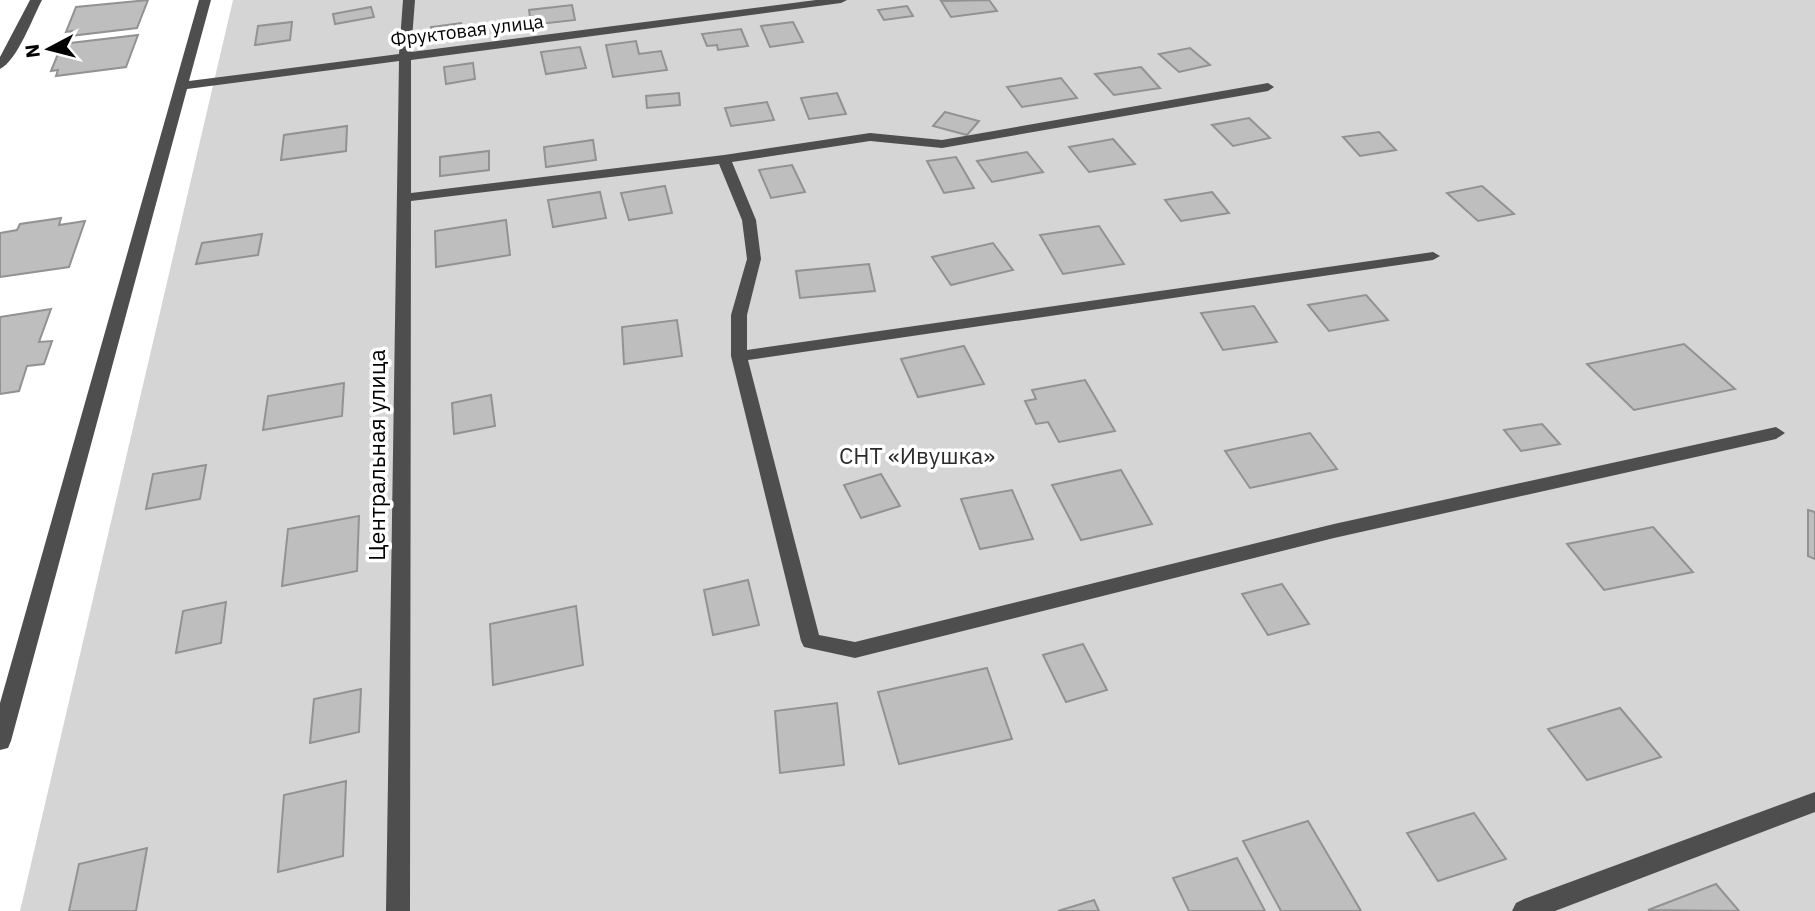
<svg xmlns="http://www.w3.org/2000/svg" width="1815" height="911" viewBox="0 0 1815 911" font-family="'IBM Plex Sans',sans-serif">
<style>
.green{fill:#d5d5d5}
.building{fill:#bebebe;stroke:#929292;stroke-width:2}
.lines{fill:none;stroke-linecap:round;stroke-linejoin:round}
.minor{fill:#4e4e4e;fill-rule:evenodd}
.labels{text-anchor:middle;stroke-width:7;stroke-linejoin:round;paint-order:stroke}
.far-street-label{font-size:19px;fill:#000;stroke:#fff}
.street-label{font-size:23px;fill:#000;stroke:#fff}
.park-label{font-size:23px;fill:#2c2c2c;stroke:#fff}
</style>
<rect width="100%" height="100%" fill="#fff"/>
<path class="green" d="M233 0H1815V911H20Z"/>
<g class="building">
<path d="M148 0 137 28 70 36 72 31 66 32 76 7Z"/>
<path d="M989 0 997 11 951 17 941 1Z"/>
<path d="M572 5 575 20 531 25 529 10Z"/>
<path d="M907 6 913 16 884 20 878 10Z"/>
<path d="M371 7 374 17 335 24 333 14Z"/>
<path d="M292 22 290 40 255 45 258 26Z"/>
<path d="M793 22 803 42 770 47 761 26Z"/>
<path d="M461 23 463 34 432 38 431 27Z"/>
<path d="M741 29 748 46 718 50 717 45 707 46 702 34Z"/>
<path d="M138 35 126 67 56 76 58 70 51 71 62 44Z"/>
<path d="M636 41 639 54 661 51 667 70 613 77 606 45Z"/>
<path d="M580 47 586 68 546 74 541 52Z"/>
<path d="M1190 48 1210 65 1179 72 1159 54Z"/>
<path d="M473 63 475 79 446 84 444 67Z"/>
<path d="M1141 67 1160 88 1114 95 1095 74Z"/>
<path d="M1061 78 1077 98 1022 107 1007 87Z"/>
<path d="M679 93 680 105 647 108 646 96Z"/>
<path d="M837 93 846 114 809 119 801 98Z"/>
<path d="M767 102 774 120 731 126 725 108Z"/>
<path d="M945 112 979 121 967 135 933 126Z"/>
<path d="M1249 118 1270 138 1233 146 1212 125Z"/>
<path d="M347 126 346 151 281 160 284 135Z"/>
<path d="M1379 132 1396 150 1360 156 1343 137Z"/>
<path d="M1113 139 1135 164 1089 172 1069 147Z"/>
<path d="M593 140 596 160 546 167 544 147Z"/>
<path d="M489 151V170L440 176V157Z"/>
<path d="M1027 152 1043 172 992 182 977 161Z"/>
<path d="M956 157 974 188 944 193 927 161Z"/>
<path d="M792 165 805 192 771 198 759 170Z"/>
<path d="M665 186 672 213 629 220 621 193Z"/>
<path d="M1482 186 1514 214 1478 221 1447 193Z"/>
<path d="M600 192 606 218 553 227 548 200Z"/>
<path d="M1212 192 1229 213 1181 221 1165 200Z"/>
<path d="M61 218 59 225 85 221 69 267 0 277V233L17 230 20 224Z"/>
<path d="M506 220 510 255 436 267 435 231Z"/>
<path d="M1099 226 1124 264 1063 274 1040 235Z"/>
<path d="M262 234 258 255 196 264 202 243Z"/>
<path d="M993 243 1013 270 951 285 932 257Z"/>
<path d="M869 264 875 291 800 298 796 271Z"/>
<path d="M1366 295 1388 320 1329 331 1308 305Z"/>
<path d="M1254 306 1277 342 1223 350 1201 313Z"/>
<path d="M51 309 39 342 52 341 44 364 27 366 19 391 0 394V317Z"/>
<path d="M677 320 682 356 624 364 622 327Z"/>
<path d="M1684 344 1735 389 1634 410 1587 364Z"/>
<path d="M964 346 984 384 918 397 901 359Z"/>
<path d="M1085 380 1115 431 1059 442 1048 422 1036 424 1025 401 1036 399 1032 390Z"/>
<path d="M344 383 342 416 263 430 268 396Z"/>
<path d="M491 395 495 426 454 434 452 403Z"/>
<path d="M1542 424 1560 444 1521 451 1504 430Z"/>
<path d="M1310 433 1337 469 1250 488 1225 451Z"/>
<path d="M206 465 200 499 146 509 153 474Z"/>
<path d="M1121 470 1152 524 1081 540 1052 485Z"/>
<path d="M881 474 900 506 861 518 844 485Z"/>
<path d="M1012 490 1033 539 980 549 961 499Z"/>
<path d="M1808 510 1815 512V559L1808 556Z"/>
<path d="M359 516 357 571 282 586 288 529Z"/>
<path d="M1653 527 1693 572 1604 590 1567 544Z"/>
<path d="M748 580 759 625 713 635 704 590Z"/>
<path d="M1282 584 1309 624 1268 635 1242 594Z"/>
<path d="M226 602 221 643 176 653 183 611Z"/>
<path d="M576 606 583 665 493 685 490 624Z"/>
<path d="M1083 644 1107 690 1066 702 1043 655Z"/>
<path d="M987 668 1012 739 899 764 878 692Z"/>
<path d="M361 689 359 732 310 743 314 699Z"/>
<path d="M837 703 844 765 780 773 775 711Z"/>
<path d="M1620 708 1661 757 1587 780 1548 729Z"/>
<path d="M346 781 343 856 278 872 284 795Z"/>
<path d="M1474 813 1506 859 1438 881 1407 833Z"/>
<path d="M1308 821 1361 911H1281L1243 841Z"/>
<path d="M147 848 136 911H69L79 864Z"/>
<path d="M1237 858 1265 911H1189L1173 878Z"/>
<path d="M1716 884 1739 911 1648 910Z"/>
<path d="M1094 900 1099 911H1058Z"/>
</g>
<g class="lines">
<g class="minor">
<path d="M30 0H42C33 17 17 61 0 69V57Z"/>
<path d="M199 0H211L189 81 399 54 403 0H415L411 52 816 0H847L841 3 411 60V193L724 155 870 133 942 140 1268 83 1274 87 1268 91 942 148 870 141 732 162 756 220 761 259 747 315V350L1433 252 1440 256 1433 260 748 360 819 635 855 642 1334 524 1776 427 1785 433 1776 439 1334 538 855 658 804 647 801 641 731 356V315L747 259 742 220 719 164 411 201 410 911H386L399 61 187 89 11 741 8 748 0 750V703Z"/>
<path d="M1815 792V812L1555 911H1512L1516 903 1524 899Z"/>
</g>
</g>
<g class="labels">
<g class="far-street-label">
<text transform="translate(467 30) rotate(-7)" y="7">Фруктовая улица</text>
</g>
<g class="street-label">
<text transform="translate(377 455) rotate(-90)" y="8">Центральная улица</text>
</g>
<g class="park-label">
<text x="917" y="464">СНТ «Ивушка»</text>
</g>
</g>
<g transform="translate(49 49) rotate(263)" stroke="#ffffff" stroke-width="5" paint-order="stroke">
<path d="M0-5L12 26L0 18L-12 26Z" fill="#000000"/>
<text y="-10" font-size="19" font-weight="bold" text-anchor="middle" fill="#000000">N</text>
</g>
</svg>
